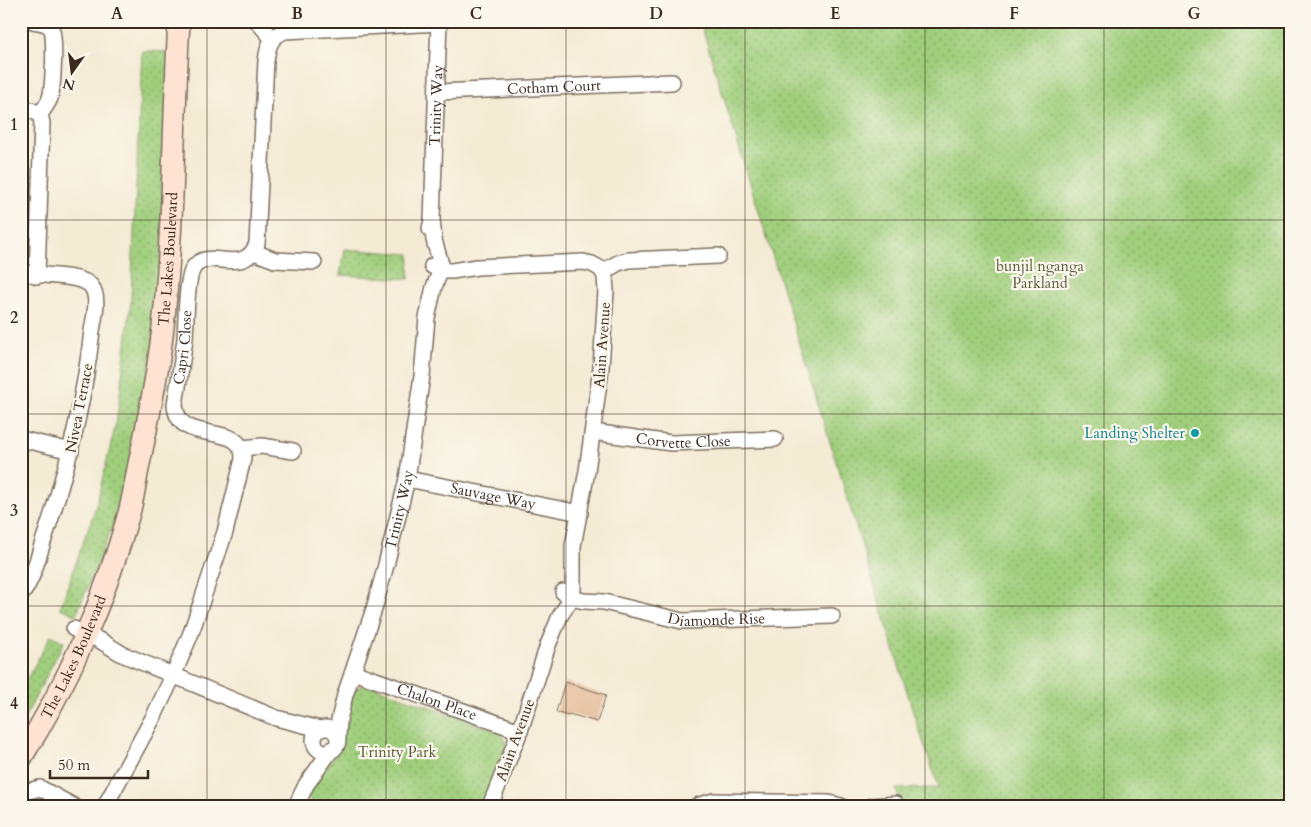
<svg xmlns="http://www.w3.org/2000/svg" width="1311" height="827" viewBox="0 0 1311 827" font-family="Cardo,serif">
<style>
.park{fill:url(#park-dots);stroke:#6e7c4e}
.building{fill:#e4ba98}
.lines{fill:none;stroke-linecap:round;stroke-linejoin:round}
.street-casing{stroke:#7c6e5e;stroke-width:18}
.secondary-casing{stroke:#7c6e5e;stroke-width:24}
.street{stroke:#fff;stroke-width:15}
.secondary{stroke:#fee3d2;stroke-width:21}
.grid{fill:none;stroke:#3b2a1e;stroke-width:1;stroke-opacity:0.55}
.culture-dot{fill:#0f9aa8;stroke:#fbf7ec;stroke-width:2}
.labels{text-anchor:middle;stroke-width:4.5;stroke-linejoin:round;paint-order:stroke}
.street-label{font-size:15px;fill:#3b2a1e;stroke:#fbf7ec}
.park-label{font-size:15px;fill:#595c3a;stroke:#fbf7ec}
.culture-label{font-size:15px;fill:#0d838f;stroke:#fbf7ec;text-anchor:end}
.neatline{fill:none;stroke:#3b2a1e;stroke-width:2}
.grid-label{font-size:16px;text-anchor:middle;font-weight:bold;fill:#3b2a1e}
</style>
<defs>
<pattern id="park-dots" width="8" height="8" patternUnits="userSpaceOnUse" patternTransform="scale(1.25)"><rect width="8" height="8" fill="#a0cf7d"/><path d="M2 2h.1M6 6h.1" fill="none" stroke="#84a866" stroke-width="1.8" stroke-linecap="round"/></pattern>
</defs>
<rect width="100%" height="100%" fill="#fbf7ec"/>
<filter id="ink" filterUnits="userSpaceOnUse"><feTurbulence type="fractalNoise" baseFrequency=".02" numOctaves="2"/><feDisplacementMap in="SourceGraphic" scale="10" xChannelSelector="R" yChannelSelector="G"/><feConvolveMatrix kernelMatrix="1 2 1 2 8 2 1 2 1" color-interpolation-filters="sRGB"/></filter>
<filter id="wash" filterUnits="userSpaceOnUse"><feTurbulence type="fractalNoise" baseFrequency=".0096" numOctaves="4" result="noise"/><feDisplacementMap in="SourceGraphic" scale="20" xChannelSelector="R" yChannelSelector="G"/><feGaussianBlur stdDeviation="1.12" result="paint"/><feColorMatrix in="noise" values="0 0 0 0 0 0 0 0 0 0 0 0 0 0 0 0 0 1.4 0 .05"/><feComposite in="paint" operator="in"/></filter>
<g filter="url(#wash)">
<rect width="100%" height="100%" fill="#f4ebd5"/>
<g class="park">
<path d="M700 21H1290V806H900L896 789 939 788 916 721Z"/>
<path d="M142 51 171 52C165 176 163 302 141 425 130 492 102 553 76 615L60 608 96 506 117 419 131 301Z"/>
<path d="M345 249 410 254 409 279 340 275Z"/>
<path d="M51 635 64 642 21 725V690Z"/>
<path d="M365 685 372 686 496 731C501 734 505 737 506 742 507 754 488 793 483 806H311L309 797 311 790 343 744 342 731 354 691 356 688Z"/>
</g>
<g id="blocks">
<path class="building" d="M565 682 606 695 597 722 569 714 568 716 556 712Z"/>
</g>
</g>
<g filter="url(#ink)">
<use href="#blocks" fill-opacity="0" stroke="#7c6e5e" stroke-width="1"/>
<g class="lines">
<defs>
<g id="street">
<path d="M33 21C39 22 48 23 51 28 56 34 53 89 50 98 48 104 44 109 40 114"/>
<path d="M257 21 272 38"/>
<path id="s1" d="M438 92 672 82"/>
<path d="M21 106 40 114 42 123 37 276"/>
<path id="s2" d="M430 229 432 220 439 21"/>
<path d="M254 252 275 260 314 262"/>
<path d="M432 266 445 271H452L477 267 583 262 592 264 601 269 605 276 606 291 601 368 587 471 573 546V590L569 602 560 616 548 645 520 731 490 806"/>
<path d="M603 272 618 263 629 260 718 256"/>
<path d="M21 273C38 276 81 274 91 286 100 297 94 318 92 331 84 402 67 471 44 539 38 557 33 580 21 595"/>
<path id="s3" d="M593 432 671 443 775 439"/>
<path d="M21 439 71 451"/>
<path d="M242 448 262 446 293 451"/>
<path id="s4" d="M407 479 580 513"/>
<path id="s5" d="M563 592 571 598 584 601 604 602 682 621 832 616"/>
<path d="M74 629 101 641 122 654 276 718 320 729"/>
<path id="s6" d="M353 672 520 731"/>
<circle cx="326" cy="740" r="12"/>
<path id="s7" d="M338 737 339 720 345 695 374 609 386 565 407 479 422 376 427 318 434 287 440 272 441 264 434 240 432 220"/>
<path d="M21 796 28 791 40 788 73 806"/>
<path id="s8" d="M105 806 154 716 173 676 191 633 225 532 243 459C244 418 177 449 175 404 179 382 182 361 185 339 186 324 186 277 194 267 209 246 243 278 257 244L266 61C268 46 270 37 285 31L440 23"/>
<path d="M296 806 306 785 331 750"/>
<path d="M697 806 714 801 829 803 841 806"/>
<path d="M872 806 896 804"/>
</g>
<g id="secondary">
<path id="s9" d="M21 758C66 687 104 601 127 520 133 502 135 483 139 464 148 421 157 379 162 336 174 231 173 126 179 21"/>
</g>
</defs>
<use href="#street" class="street-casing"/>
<use href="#secondary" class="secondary-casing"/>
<use href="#street" class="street"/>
<use href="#secondary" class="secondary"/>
</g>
</g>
<path class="grid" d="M207 21V806M386 21V806M566 21V806M745 21V806M925 21V806M1104 21V806M21 220H1290M21 414H1290M21 606H1290"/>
<circle class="culture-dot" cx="1195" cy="433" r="5"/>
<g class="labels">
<g class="street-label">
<text dy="5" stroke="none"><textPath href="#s1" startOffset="116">Cotham Court</textPath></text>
<text dy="5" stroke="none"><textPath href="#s2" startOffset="124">Trinity Way</textPath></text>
<text dy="5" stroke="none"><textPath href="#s9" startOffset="526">The Lakes Boulevard</textPath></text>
<text transform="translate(602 345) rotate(-86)" y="5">Alain Avenue</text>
<text dy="5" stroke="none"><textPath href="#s8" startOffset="530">Capri Close</textPath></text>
<text transform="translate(79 408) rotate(-79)" y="5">Nivea Terrace</text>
<text dy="5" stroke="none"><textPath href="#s3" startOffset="91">Corvette Close</textPath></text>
<text dy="5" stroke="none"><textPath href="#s4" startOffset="88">Sauvage Way</textPath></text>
<text dy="5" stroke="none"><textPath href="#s7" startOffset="236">Trinity Way</textPath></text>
<text dy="5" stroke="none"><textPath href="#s5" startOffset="158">Diamonde Rise</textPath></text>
<text dy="5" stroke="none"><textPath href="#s9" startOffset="114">The Lakes Boulevard</textPath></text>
<text dy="5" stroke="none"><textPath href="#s6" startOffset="89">Chalon Place</textPath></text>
<text transform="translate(515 740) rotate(-70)" y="5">Alain Avenue</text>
</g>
<g class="park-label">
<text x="1040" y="271">bunjil nganga<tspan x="1040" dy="17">Parkland</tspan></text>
<text x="397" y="757">Trinity Park</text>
</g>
<g class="culture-label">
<text x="1185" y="438">Landing Shelter</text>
</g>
</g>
<rect width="1311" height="827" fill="none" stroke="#fbf7ec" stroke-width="55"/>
<g transform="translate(72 72) rotate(194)" stroke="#fbf7ec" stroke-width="4" paint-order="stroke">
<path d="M0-4L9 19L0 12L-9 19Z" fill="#3b2a1e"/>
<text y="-8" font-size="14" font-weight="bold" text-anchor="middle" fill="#3b2a1e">N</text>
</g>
<path d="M50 770v8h98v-8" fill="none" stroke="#3b2a1e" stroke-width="2.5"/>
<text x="58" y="770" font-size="15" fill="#3b2a1e" stroke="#fbf7ec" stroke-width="4" paint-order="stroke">50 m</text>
<rect x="28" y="28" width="1256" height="772" class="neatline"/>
<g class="grid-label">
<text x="117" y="19">A</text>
<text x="297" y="19">B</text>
<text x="476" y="19">C</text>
<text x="656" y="19">D</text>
<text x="835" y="19">E</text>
<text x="1014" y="19">F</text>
<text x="1194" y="19">G</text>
<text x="14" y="130">1</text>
<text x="14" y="323">2</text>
<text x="14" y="516">3</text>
<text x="14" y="709">4</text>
</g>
</svg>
